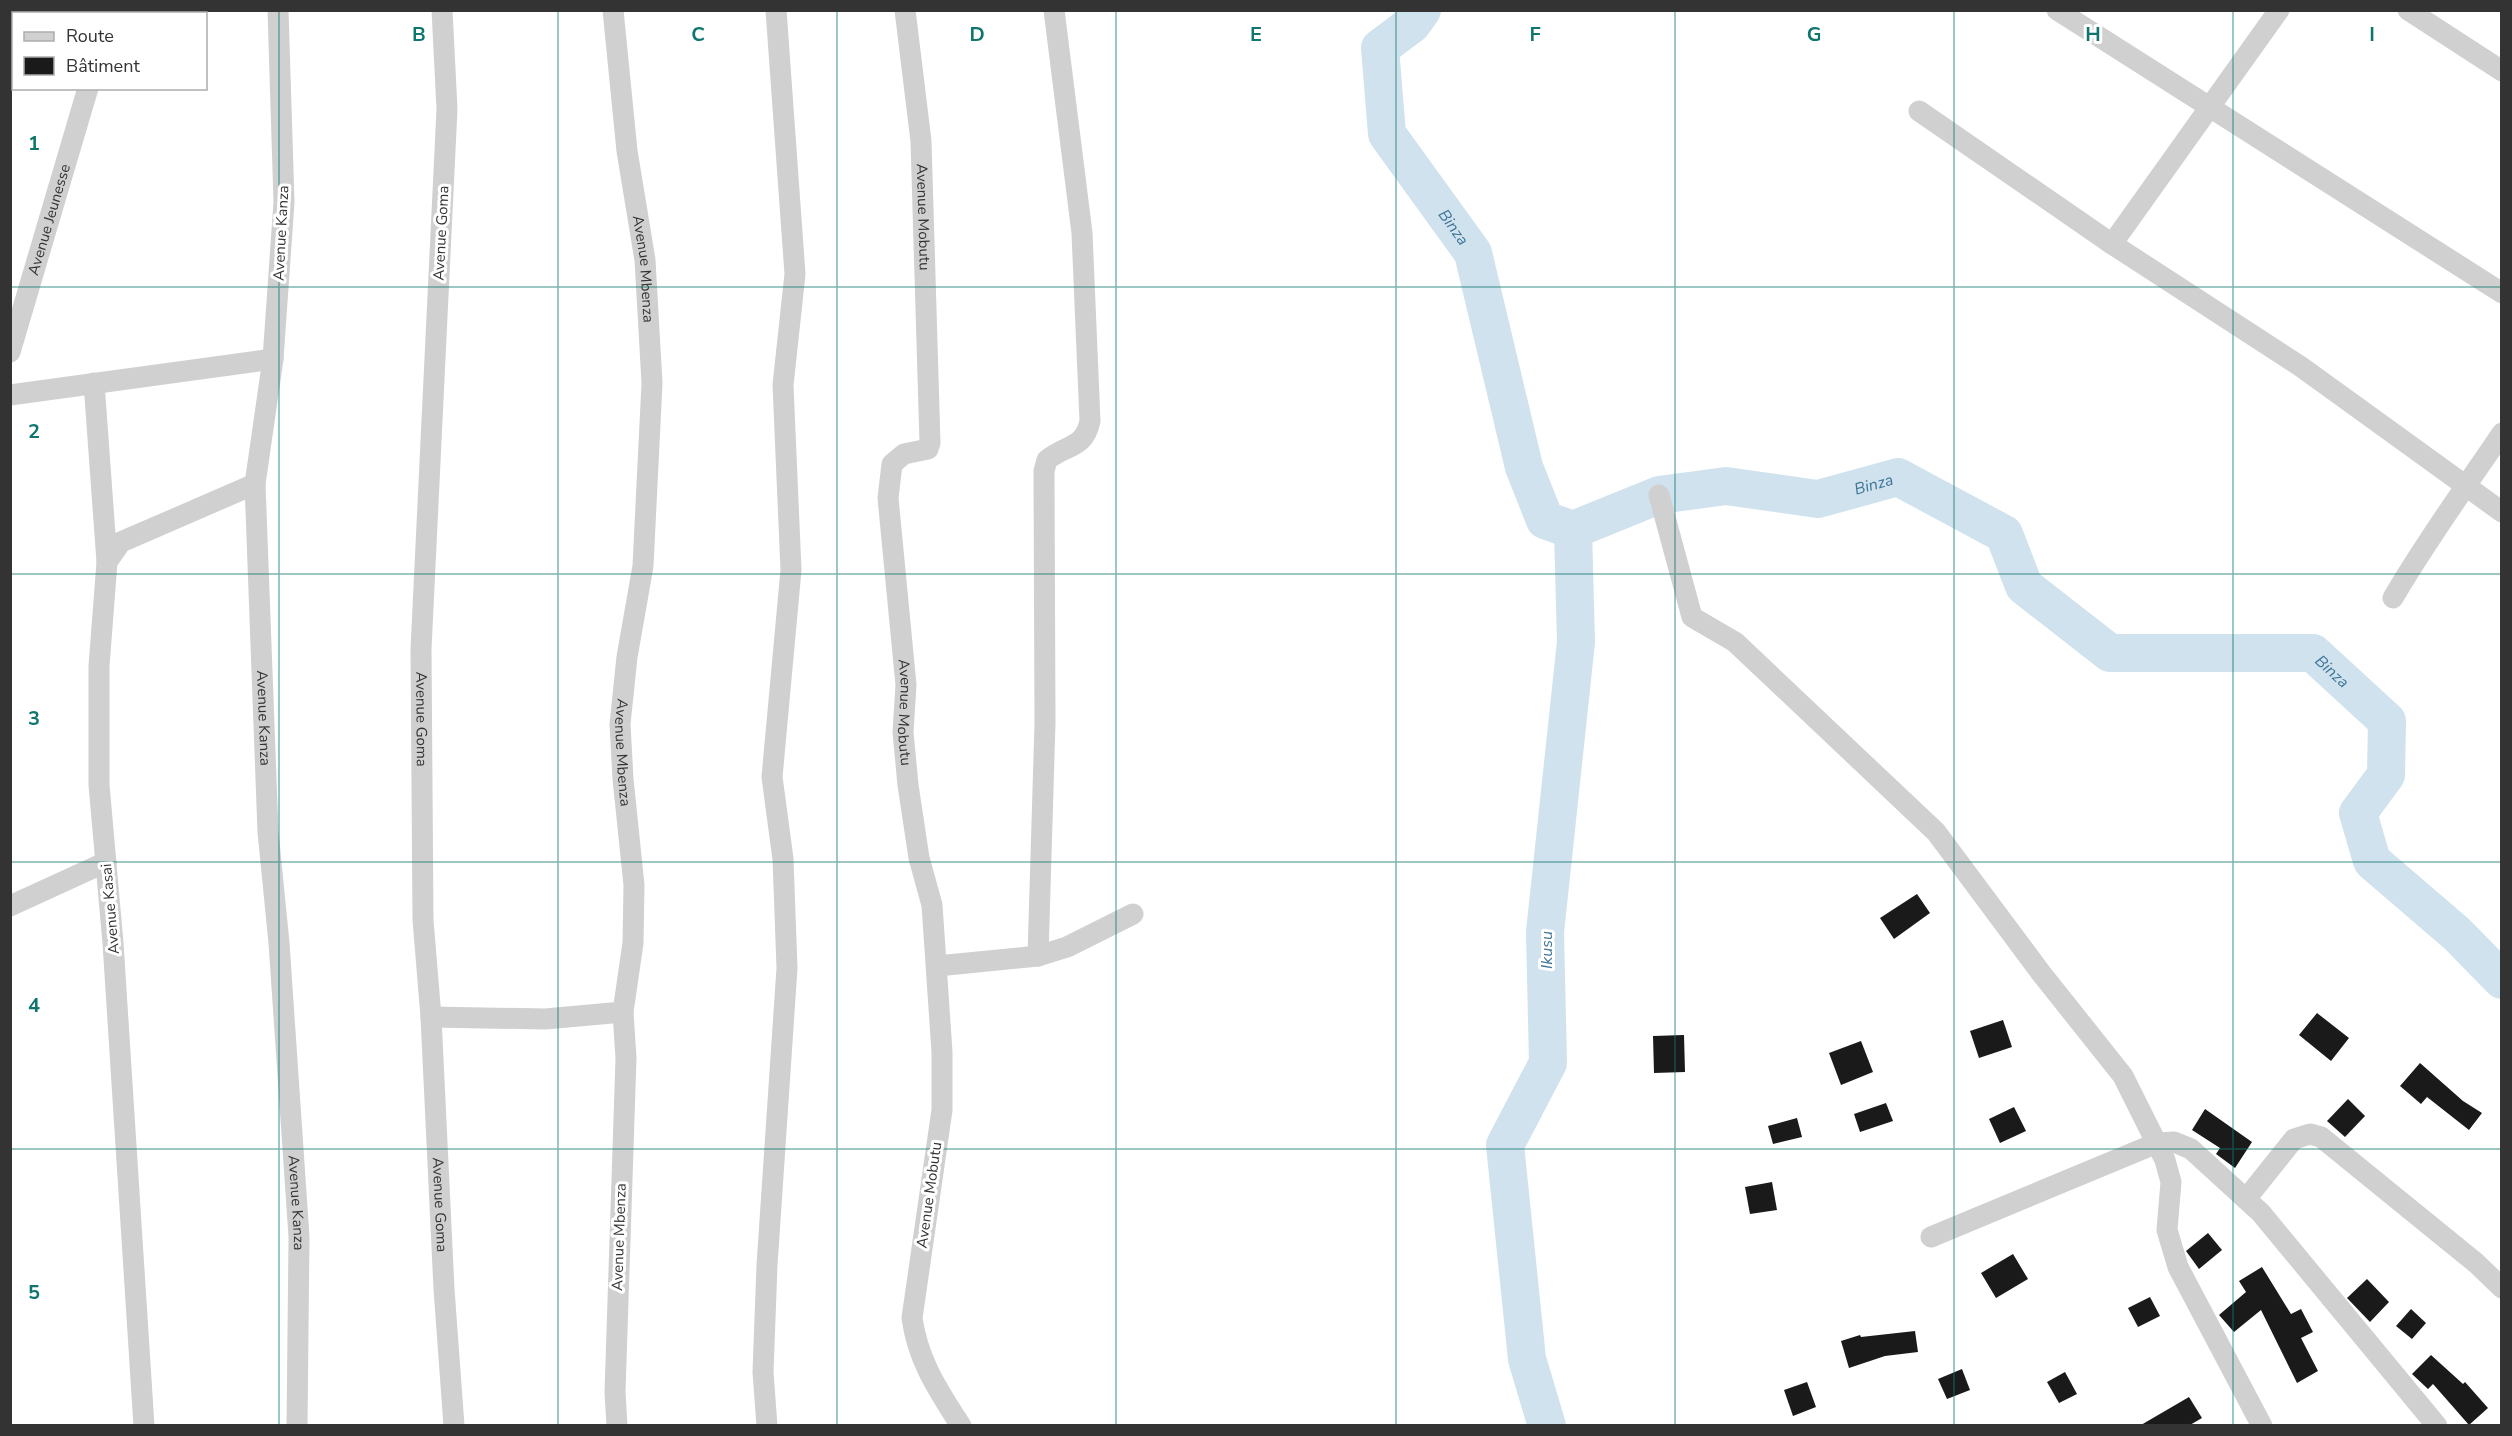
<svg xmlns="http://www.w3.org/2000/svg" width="2512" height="1436" viewBox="0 0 2512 1436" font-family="'Nunito Sans',sans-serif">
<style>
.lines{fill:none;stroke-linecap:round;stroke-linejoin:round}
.river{stroke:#cfe2ee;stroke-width:38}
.building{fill:#1a1a1a}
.street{stroke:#d0d0d0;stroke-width:21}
.grid{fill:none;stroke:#0f766e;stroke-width:1.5;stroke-opacity:0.55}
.labels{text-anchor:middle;stroke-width:6;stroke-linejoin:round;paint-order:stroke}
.street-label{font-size:15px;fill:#333;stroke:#fff}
.water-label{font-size:16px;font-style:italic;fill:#3f7597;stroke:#fff}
.grid-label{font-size:20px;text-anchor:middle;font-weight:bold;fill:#0f766e;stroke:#fff;stroke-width:6;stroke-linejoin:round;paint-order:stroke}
</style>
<rect width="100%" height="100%" fill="#fff"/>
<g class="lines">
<g class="river">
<path id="s1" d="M1422 10 1412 24 1380 48 1387 134 1473 253 1524 467 1545 520 1573 530 1659 495 1726 486 1818 499 1898 477 2004 534 2024 586 2110 653H2313L2387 721 2386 775 2358 813 2372 861 2457 934 2502 980"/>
<path d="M1547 1426 1527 1359 1505 1145 1548 1063 1545 932 1576 642 1573 530"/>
</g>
</g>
<g class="building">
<path d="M1917 894 1930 913 1894 939 1880 918Z"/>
<path d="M2317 1013 2349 1038 2331 1061 2299 1035Z"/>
<path d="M2003 1020 2012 1047 1979 1058 1970 1031Z"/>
<path d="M1684 1035 1685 1072 1654 1073 1653 1036Z"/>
<path d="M1861 1041 1873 1072 1841 1085 1829 1053Z"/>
<path d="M2420 1063 2463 1101 2482 1113 2469 1130 2427 1097 2421 1104 2400 1086Z"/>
<path d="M2348 1099 2365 1116 2345 1137 2327 1121Z"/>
<path d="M1886 1103 1893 1121 1860 1132 1854 1114Z"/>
<path d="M2014 1107 2026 1131 2000 1143 1989 1119Z"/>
<path d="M2205 1109 2252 1142 2235 1168 2216 1154 2220 1148 2192 1130Z"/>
<path d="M1797 1118 1802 1137 1773 1144 1768 1126Z"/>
<path d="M1772 1182 1777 1210 1750 1214 1745 1187Z"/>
<path d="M2208 1233 2222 1250 2199 1269 2186 1251Z"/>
<path d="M2013 1254 2028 1279 1996 1298 1981 1273Z"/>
<path d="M2262 1267 2291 1314 2301 1309 2313 1332 2301 1338 2318 1371 2297 1383 2261 1310 2234 1332 2219 1315 2246 1292 2239 1281Z"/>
<path d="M2367 1279 2389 1302 2370 1322 2347 1298Z"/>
<path d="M2150 1297 2160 1316 2138 1327 2128 1308Z"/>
<path d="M2411 1309 2426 1323 2412 1339 2396 1326Z"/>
<path d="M1915 1331 1918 1352 1885 1356 1849 1368 1841 1341 1860 1335 1861 1337Z"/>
<path d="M2431 1355 2463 1384 2465 1382 2488 1408 2469 1425 2433 1384 2428 1389 2412 1374Z"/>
<path d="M1962 1369 1970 1390 1947 1399 1938 1379Z"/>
<path d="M2065 1372 2077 1394 2059 1403 2047 1382Z"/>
<path d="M1807 1382 1816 1407 1793 1416 1784 1390Z"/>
<path d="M2189 1397 2202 1418 2190 1425H2141Z"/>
</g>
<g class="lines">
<g class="street">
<path id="s2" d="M278 10 284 202 273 359 255 484 268 832 279 943 299 1237 297 1426"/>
<path id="s3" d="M442 10 447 109 421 649 423 920 431 1017 444 1289 454 1426"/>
<path id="s4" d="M613 10 627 151 645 260 652 383 643 566 627 657 620 724 623 779 634 885 633 943 623 1012 626 1058 615 1392 617 1426"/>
<path id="s5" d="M905 10 921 141 930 443 928 449 904 454 892 464 888 498 906 685 903 732 908 785 919 858 932 905 942 1052V1110L912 1318C918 1361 938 1390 961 1426"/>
<path d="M2057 10 2502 293"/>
<path d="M2408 10 2502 71"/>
<path d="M110 14 111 10"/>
<path d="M1919 111 2112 244 2300 366 2502 512"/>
<path d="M2112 244 2279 10"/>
<path id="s6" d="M10 352 88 88"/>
<path d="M94 383 107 562"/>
<path d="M10 395 273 359"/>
<path d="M1659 495 1692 617 1735 642 1936 832 2041 973 2123 1076 2165 1160 2171 1182 2167 1230 2178 1267 2262 1426"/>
<path d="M2393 598C2426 541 2465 488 2502 433"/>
<path d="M10 906 106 862"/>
<path d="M1038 956 1045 723 1044 471 1047 460C1067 444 1084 449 1090 421L1082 233 1054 10"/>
<path d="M937 966 1038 956 1067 947 1133 914"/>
<path d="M431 1017 545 1019 623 1012"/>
<path d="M2246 1199 2294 1139 2310 1134 2321 1137 2476 1263 2502 1288"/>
<path d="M1931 1237 2157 1143 2174 1142 2191 1149 2261 1213 2437 1426"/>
<path d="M144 1426 113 943 99 785V666L107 562 121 542 255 484"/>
<path d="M767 1426 763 1372 767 1265 787 968 783 859 772 777 791 570 783 385 795 274 776 10"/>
</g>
</g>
<path class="grid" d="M279 10V1426M558 10V1426M837 10V1426M1116 10V1426M1396 10V1426M1675 10V1426M1954 10V1426M2233 10V1426M10 287H2502M10 574H2502M10 862H2502M10 1149H2502"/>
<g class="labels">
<g class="street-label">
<text dy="5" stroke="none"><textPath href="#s5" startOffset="208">Avenue Mobutu</textPath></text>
<text dy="5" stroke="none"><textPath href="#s6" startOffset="138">Avenue Jeunesse</textPath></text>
<text transform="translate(281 233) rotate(-87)" y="5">Avenue Kanza</text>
<text transform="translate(441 233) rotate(-87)" y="5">Avenue Goma</text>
<text dy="5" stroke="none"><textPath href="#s4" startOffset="261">Avenue Mbenza</textPath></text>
<text dy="5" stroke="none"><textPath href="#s5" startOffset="730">Avenue Mobutu</textPath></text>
<text dy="5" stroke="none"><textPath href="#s2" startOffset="710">Avenue Kanza</textPath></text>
<text dy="5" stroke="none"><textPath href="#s3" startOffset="710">Avenue Goma</textPath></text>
<text dy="5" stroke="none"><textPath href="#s4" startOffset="747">Avenue Mbenza</textPath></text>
<text transform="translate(110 909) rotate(-95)" y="5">Avenue Kasai</text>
<text transform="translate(929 1195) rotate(-82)" y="5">Avenue Mobutu</text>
<text dy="5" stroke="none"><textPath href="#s2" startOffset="1196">Avenue Kanza</textPath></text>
<text dy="5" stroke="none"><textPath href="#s3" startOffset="1196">Avenue Goma</textPath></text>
<text transform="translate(619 1237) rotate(-88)" y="5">Avenue Mbenza</text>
</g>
<g class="water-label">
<text dy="6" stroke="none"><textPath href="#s1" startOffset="258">Binza</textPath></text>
<text dy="6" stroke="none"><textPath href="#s1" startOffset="908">Binza</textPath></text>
<text dy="6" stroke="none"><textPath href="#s1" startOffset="1448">Binza</textPath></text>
<text transform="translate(1546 950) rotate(-90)" y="6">Ikusu</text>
</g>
</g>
<g class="grid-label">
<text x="419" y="41">B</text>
<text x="698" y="41">C</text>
<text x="977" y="41">D</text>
<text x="1256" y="41">E</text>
<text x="1535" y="41">F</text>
<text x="1814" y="41">G</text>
<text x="2093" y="41">H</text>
<text x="2372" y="41">I</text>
<text x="34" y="150">1</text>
<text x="34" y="438">2</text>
<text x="34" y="725">3</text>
<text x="34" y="1012">4</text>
<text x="34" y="1299">5</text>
</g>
<rect width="2512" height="1436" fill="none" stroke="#333333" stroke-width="24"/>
<rect x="12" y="12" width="195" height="78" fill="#ffffff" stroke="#adadad" stroke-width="1.5"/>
<rect x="24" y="32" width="30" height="9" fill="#d0d0d0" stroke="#adadad" stroke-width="1.5"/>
<text x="66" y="42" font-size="18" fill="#333333">Route</text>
<rect x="24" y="57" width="30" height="18" fill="#1a1a1a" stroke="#adadad" stroke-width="1.5"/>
<text x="66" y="72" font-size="18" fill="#333333">Bâtiment</text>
</svg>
